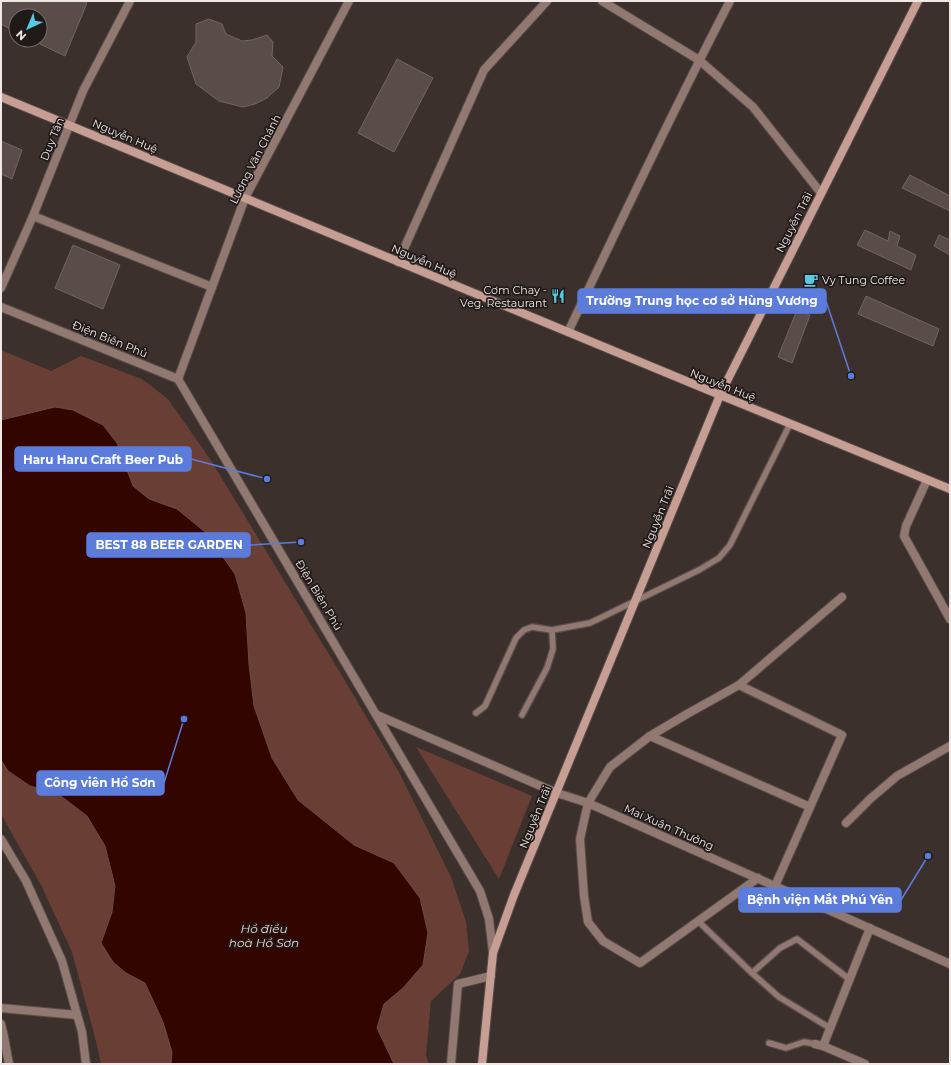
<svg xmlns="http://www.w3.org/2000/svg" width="951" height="1065" viewBox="0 0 951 1065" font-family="Montserrat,sans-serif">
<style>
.green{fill:#693f35}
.water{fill:#320500;stroke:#6b4945}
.building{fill:#5a4d49;stroke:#726460}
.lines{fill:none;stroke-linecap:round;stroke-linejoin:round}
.lane-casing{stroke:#594d4a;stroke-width:8}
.street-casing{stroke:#594d4a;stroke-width:10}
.secondary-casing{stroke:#594d4a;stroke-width:10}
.lane{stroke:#917871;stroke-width:5.5}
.street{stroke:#917871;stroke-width:8}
.secondary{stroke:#c79e93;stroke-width:8}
.labels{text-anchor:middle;stroke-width:3.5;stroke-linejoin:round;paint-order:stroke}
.street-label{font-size:11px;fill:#f0e8e6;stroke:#1f1918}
.poi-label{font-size:11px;fill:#f0e8e6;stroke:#1f1918;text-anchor:start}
.water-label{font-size:12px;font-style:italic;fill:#f5d1c8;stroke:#1f1918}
.leader{fill:none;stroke:#5c7cdc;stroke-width:1.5}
.callout-dot{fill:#5c7cdc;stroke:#1f1918;stroke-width:1.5}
.callout{fill:#5c7cdc;stroke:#5c7cdc;stroke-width:1.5}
.callout-label{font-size:12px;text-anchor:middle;font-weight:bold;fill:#fff}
</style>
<rect width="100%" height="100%" fill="#3c302c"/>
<g class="green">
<path d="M1 350 51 371 81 356 142 379 168 399 210 459 347 684 400 774 451 877 466 922 469 951 460 974 431 1001 426 1055 429 1064H101L96 1041 72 952 41 885 1 814Z"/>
<path d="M416 747 532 796 499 879Z"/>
</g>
<path class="water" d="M55 407 73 410 103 425 117 443 133 486 149 499 177 509 205 532 235 574 246 613 249 664 254 706 272 758 298 800 354 845 394 863 420 898 428 933 423 965 403 988 384 1004 377 1028 394 1064H171L172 1052 163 1022 145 983 126 973 113 962 101 943 112 912 115 886 105 846 87 816 57 793 30 786 8 771 1 760V420Z"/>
<g class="building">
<path d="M1 1H83L87 3 65 56 40 44V16H16V32L1 24Z"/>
<path d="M209 19 222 24 226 34 242 41 252 40 267 35 273 42 272 56 283 67 279 87 267 98 255 104 243 107 219 101 196 84 187 57 196 42V24Z"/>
<path d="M397 59 433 78 394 152 358 133Z"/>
<path d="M1 141 22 150 12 179 1 174Z"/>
<path d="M910 175 950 196V211L902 188Z"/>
<path d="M865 230 888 241 890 231 900 236 897 246 916 255 911 270 857 245Z"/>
<path d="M939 235 950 240V255L934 246Z"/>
<path d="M73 245 120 265 103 309 55 288Z"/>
<path d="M866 296 939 329 933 346 858 314Z"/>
<path d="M797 310 810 315 792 363 778 357Z"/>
</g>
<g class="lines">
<defs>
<g id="lane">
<path d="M476 713 485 706 516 638 524 630 532 627 552 630 590 623 699 570 719 558 730 545 790 424"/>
<path d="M522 715 547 668 553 649 552 630"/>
<path d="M698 921 752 973"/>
<path d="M830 1028 779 997 752 973 780 948 797 939 849 979"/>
<path d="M769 1043 786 1048 804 1042 815 1044"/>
</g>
<g id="street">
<path d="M602 1 699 60 753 107 821 193"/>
<path d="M33 216 212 287"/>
<path d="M398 262 484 70 547 1"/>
<path d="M1 288 33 216 83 91 130 1"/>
<path d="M1 307 178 379 480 891 489 919 493 953"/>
<path d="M568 332C621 221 673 110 730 1"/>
<path d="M178 379 245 198 349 1"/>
<path d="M927 480 906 526 904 536 950 619"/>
<path d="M739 685 842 597"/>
<path d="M377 715 557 793 588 803 950 964"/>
<path d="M650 736 810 807"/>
<path d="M846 823 870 799 897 776 950 746"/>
<path d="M1 839 26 881 62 961 82 1032 86 1064"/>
<path d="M758 878 640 963 603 941 588 922 584 896 580 839 588 803 610 767 650 736 687 714 739 685 842 735 775 886"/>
<path d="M1 1008 77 1015"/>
<path d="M1 1024 4 1037 9 1064"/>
<path d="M815 1044 823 1046 865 1064"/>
<path d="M823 1046 870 928"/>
<path d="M451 1064 458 984 491 976"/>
</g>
<g id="secondary">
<path d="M1 97 720 395 950 489"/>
<path d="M482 1064 493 953 514 895 720 395 918 1"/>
</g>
</defs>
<use href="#lane" class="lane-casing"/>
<use href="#street" class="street-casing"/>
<use href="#secondary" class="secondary-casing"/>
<use href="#lane" class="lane"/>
<use href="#street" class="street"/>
<use href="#secondary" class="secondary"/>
</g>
<defs>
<symbol id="cafe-bare" viewBox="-9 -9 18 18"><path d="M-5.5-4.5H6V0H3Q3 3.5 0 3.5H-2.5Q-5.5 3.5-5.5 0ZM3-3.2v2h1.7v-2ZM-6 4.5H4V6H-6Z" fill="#57c9e2" stroke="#1f1918" stroke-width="2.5" paint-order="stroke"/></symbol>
<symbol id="restaurant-bare" viewBox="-9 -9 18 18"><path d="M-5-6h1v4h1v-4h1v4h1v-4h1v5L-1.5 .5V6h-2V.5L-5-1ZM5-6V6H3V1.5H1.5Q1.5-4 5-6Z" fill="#57c9e2" stroke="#1f1918" stroke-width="2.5" paint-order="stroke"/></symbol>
</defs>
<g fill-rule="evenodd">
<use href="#cafe-bare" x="801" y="270" width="20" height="20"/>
<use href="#restaurant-bare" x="548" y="286" width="20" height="20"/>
</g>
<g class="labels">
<g class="street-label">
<text transform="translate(125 136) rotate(23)" y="4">Nguyễn Huệ</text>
<text transform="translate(52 139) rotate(-68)" y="4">Duy Tân</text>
<text transform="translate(255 159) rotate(-63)" y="4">Lương Văn Chánh</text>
<text transform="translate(794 222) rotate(-63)" y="4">Nguyễn Trãi</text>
<text transform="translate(424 261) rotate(23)" y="4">Nguyễn Huệ</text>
<text transform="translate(110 339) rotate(22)" y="4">Điện Biên Phủ</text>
<text transform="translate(723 385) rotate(22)" y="4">Nguyễn Huệ</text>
<text transform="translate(658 517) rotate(-68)" y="4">Nguyễn Trãi</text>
<text transform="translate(319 595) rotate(59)" y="4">Điện Biên Phủ</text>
<text transform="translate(535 817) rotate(-68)" y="4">Nguyễn Trãi</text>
<text transform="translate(669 827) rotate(24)" y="4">Mai Xuân Thưởng</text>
</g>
<g class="poi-label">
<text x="822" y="284">Vy Tung Coffee</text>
<text x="547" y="294" text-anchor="end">Cơm Chay -<tspan x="547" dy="13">Veg. Restaurant</tspan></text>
</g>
<g class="water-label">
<text x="264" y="933">Hồ điều<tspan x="264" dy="14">hoà Hồ Sơn</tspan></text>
</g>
</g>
<path class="leader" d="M851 376L826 301M267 479L191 459M301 542L250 545M184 719L164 783M928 856L901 900"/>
<g class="callout-dot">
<circle cx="851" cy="376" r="4"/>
<circle cx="267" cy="479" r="4"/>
<circle cx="301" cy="542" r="4"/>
<circle cx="184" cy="719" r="4"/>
<circle cx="928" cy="856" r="4"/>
</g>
<g class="callout">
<rect x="578" y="289" width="248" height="24" rx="4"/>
<rect x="15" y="447" width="176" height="24" rx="4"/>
<rect x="87" y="533" width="163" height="24" rx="4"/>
<rect x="37" y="771" width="127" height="24" rx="4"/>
<rect x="739" y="888" width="162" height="24" rx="4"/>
</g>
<g class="callout-label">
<text x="702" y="305">Trường Trung học cơ sở Hùng Vương</text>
<text x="103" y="464">Haru Haru Craft Beer Pub</text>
<text x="169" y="549">BEST 88 BEER GARDEN</text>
<text x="100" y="787">Công viên Hồ Sơn</text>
<text x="820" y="904">Bệnh viện Mắt Phú Yên</text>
</g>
<rect width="951" height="1065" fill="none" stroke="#f0e8e6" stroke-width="4"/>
<g transform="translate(28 28) rotate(224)"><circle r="19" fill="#1f1918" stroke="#736c6a"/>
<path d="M0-3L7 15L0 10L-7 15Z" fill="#57c9e2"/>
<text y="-6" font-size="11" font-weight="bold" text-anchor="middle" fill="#f0e8e6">N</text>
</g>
</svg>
